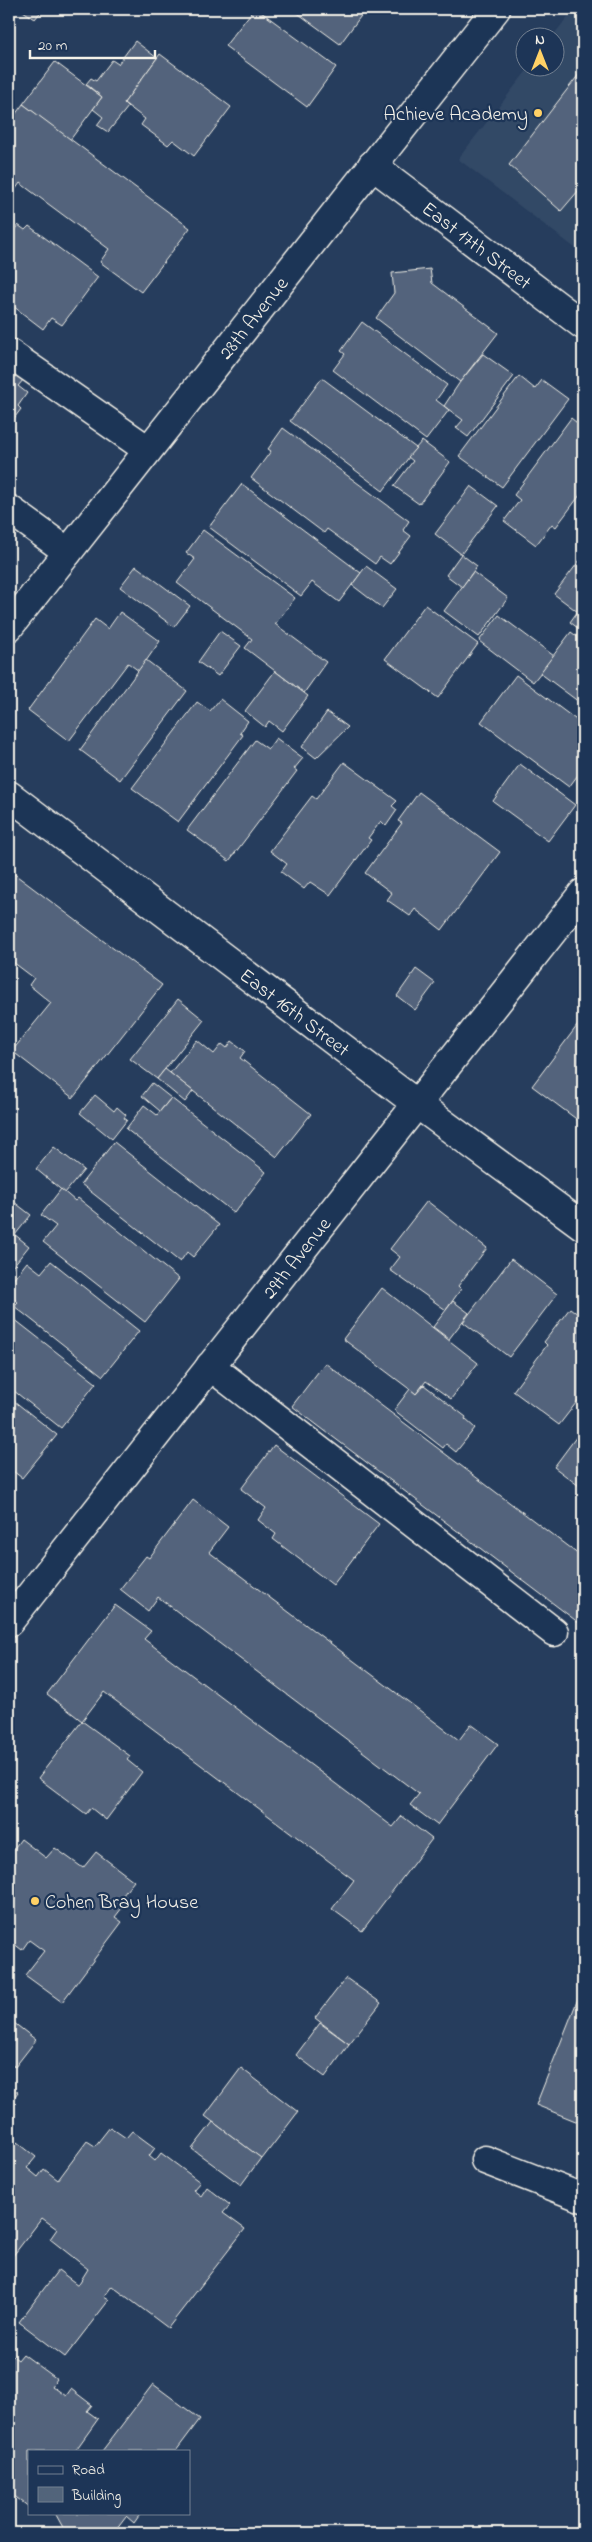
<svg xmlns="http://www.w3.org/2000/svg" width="592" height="2542" viewBox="0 0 592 2542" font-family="'Indie Flower',sans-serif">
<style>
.built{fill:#334966}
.building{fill:#52647b;stroke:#f4f1e8}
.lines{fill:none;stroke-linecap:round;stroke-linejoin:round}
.minor-casing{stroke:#f4f1e8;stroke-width:31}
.minor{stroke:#1d3557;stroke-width:28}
.poi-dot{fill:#ffd166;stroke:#1d3557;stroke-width:2}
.labels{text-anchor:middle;stroke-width:4.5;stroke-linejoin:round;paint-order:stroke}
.poi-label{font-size:20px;fill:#f4f1e8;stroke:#1d3557;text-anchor:end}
.street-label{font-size:20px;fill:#f4f1e8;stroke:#1d3557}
</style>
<rect width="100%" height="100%" fill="#263d5d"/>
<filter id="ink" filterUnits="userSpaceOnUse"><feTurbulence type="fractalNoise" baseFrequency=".02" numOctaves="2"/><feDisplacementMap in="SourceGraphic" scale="10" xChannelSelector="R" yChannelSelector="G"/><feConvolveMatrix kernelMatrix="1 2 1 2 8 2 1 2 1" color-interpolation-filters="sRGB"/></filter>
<g filter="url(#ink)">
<path class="built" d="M574 9H583V254L458 159 529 68H554V38L552 37Z"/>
<g class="building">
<path d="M20 9H43L35 19Z"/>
<path d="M254 9H257L336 67 307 107 225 46Z"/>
<path d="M292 9H366L340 44Z"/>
<path d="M135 41 157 58 124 103 128 107 108 132 97 125 103 117 93 109 102 97 86 84 91 78 96 81 112 60 118 64Z"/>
<path d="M160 54 231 107 194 156 173 140 168 145 141 125 145 119 124 103Z"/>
<path d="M55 62 102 97 70 140 23 104Z"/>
<path d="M583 69V193L579 190 561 211 509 165Z"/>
<path d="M23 104 190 228 141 292 100 262 109 249 20 183 15 190 9 185V123Z"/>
<path d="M18 225 25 230 29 226 98 277 62 325 51 318 43 329 9 303V237Z"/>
<path d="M430 269 432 283 498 333 460 382 376 318 394 293 392 273Z"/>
<path d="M362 322 447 385 436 400 449 410 426 440 333 370 345 354 341 351Z"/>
<path d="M483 354 514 376 468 437 456 428 463 420 444 406 460 382Z"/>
<path d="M9 367 24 379 18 386 27 393 18 406 21 409 9 425Z"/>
<path d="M519 376 535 389 542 380 568 399 502 487 459 456Z"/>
<path d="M322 378 416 448 383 491 290 421Z"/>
<path d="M571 418 583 428V491L556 527 552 524 536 545 504 521 520 500 514 495Z"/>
<path d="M283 428 409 521 403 530 411 536 390 564 380 557 375 564 327 529 324 533 251 478 271 451 268 449Z"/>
<path d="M422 441 450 462 419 504 394 486 413 461 408 457Z"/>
<path d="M242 484 361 573 339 602 312 582 301 596 209 527Z"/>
<path d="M471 486 498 506 461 554 435 534Z"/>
<path d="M203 530 295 598 275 624 326 662 304 693 245 648 252 639 177 583 195 559 186 553Z"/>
<path d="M461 554 477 566 462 587 446 575Z"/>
<path d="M580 560 583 562V604L578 612 554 594Z"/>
<path d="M136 566 190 606 174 627 120 587Z"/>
<path d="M366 566 397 589 382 608 352 585Z"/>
<path d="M473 572 508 598 479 637 444 611Z"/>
<path d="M583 604V632L570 622Z"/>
<path d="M425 605 478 644 438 698 385 659Z"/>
<path d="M120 612 160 641 139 671 128 663 69 741 28 710 95 619 108 629Z"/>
<path d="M499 615 554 656 533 682 479 641Z"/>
<path d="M220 631 241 646 218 676 198 662Z"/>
<path d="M571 632 583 641V705L540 673Z"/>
<path d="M146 660 187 691 120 780 80 750Z"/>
<path d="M275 671 308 696 282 731 269 721 265 727 245 711Z"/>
<path d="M516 675 583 725V768L569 787 481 722Z"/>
<path d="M220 699 248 721 240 733 243 735 178 822 132 788 197 702 210 711Z"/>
<path d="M327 712 348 727 316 758 302 747Z"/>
<path d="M276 738 303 758 294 769 297 771 229 861 187 830 255 740 268 749Z"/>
<path d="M344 762 397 801 392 806 397 810 386 826 381 821 368 838 371 840 330 895 310 882 304 889 281 872 287 864 270 851 312 796 316 799Z"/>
<path d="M520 764 575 805 548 841 493 801Z"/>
<path d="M419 792 500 852 442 930 415 909 410 916 387 900 392 893 365 873 402 823 398 821Z"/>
<path d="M9 870 162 985 73 1098 12 1051 51 1003 29 985 34 978 9 959Z"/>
<path d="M416 969 435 983 415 1010 397 996Z"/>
<path d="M178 999 204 1020 157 1079 130 1059Z"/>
<path d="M583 1018V1124L532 1086Z"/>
<path d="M197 1040 214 1054 222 1044 227 1048 232 1041 245 1051 240 1058 311 1114 277 1157 170 1073Z"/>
<path d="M165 1069 193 1091 185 1102 157 1079Z"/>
<path d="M152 1083 171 1098 160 1111 142 1096Z"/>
<path d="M95 1095 114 1111 117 1107 126 1115 124 1118 127 1120 112 1139 80 1113Z"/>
<path d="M171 1098 266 1172 234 1213 126 1129 144 1105 157 1115Z"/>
<path d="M114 1142 219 1225 193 1257 187 1252 180 1262 81 1184Z"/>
<path d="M54 1147 84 1170 65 1193 36 1169Z"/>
<path d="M61 1189 75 1201 78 1198 179 1279 145 1322 43 1242 56 1226 41 1215Z"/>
<path d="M9 1198 31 1215 15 1235 9 1230Z"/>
<path d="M427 1201 487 1248 458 1286 461 1289 446 1310 390 1270 400 1257 390 1249Z"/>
<path d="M9 1230 29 1246 9 1271Z"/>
<path d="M511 1259 557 1294 509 1357 463 1322Z"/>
<path d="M51 1261 139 1331 103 1376 14 1306 18 1302 9 1295V1285L27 1262 41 1273Z"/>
<path d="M382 1288 478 1363 451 1399 426 1381 416 1394 343 1339Z"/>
<path d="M453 1301 469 1313 449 1339 433 1327Z"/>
<path d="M570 1308 583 1318V1394L559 1425 513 1391 547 1345 544 1342Z"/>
<path d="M9 1315 96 1383 61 1428 9 1387Z"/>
<path d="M325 1363 583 1558V1626L292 1406Z"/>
<path d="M424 1385 466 1417 465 1419 475 1428 456 1452 446 1444 443 1448 394 1410 410 1389 416 1394Z"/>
<path d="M9 1397 57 1435 22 1478 9 1468Z"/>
<path d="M583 1428V1489L554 1467Z"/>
<path d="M274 1445 379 1524 333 1585 273 1539 276 1534 258 1520 266 1508 241 1489Z"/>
<path d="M193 1500 228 1527 209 1552 459 1740 471 1724 498 1744 437 1825 410 1805 419 1794 158 1597 148 1611 120 1589 146 1556 149 1558Z"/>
<path d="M115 1605 151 1631 144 1639 393 1827 402 1816 432 1839 362 1931 332 1909 354 1880 104 1692 82 1721 47 1694Z"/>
<path d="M82 1721 130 1756 127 1760 142 1772 106 1820 91 1808 86 1814 38 1778Z"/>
<path d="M21 1839 46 1858 55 1848 83 1868 96 1852 134 1881 123 1895 129 1899 115 1917 122 1922 62 2002 25 1975 44 1951 29 1940 22 1950 9 1940V1855Z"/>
<path d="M346 1978 381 2003 349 2044 315 2018Z"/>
<path d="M583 1986V2124L536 2105Z"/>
<path d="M9 2019 36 2040 15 2067 9 2062Z"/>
<path d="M320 2023 349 2044 325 2077 296 2055Z"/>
<path d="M241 2068 298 2112 262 2159 205 2116Z"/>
<path d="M9 2086 18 2092 9 2104Z"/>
<path d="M213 2122 261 2158 241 2185 192 2149Z"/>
<path d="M110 2127 126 2138 132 2131 155 2148 149 2156 155 2161 161 2153 200 2182 193 2190 201 2196 207 2187 230 2205 223 2213 245 2229 168 2328 112 2286 104 2297 109 2300 65 2357 19 2322 58 2270 78 2285 88 2269 50 2239 57 2229 42 2218 9 2261V2152L17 2142 36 2157 27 2168 38 2177 44 2169 58 2180 87 2141 95 2146Z"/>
<path d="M9 2353 18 2360 23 2354 57 2379 52 2386 66 2396 71 2389 92 2405 87 2411 98 2419 75 2451H29V2507L9 2492Z"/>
<path d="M153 2384 200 2419 176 2451H102Z"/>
<path d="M55 2513H141L134 2523 126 2516 113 2533H66Z"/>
</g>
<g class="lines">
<defs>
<g id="minor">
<path id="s1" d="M372 165 583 325"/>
<path d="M9 353 148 450"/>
<path d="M9 509 68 552"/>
<path id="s2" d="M9 627 496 9"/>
<path id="s3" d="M9 795 417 1104 583 1226"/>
<path d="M210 1366 554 1632"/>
<path id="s4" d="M9 1622 583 893"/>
<path d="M485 2160 583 2198"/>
</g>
</defs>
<use href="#minor" class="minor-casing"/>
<use href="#minor" class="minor"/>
</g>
</g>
<g class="poi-dot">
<circle cx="538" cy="113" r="5"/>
<circle cx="35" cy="1901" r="5"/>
</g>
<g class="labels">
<g class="poi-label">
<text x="528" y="120">Achieve Academy</text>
<text x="45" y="1908" text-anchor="start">Cohen Bray House</text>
</g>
<g class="street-label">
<text dy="7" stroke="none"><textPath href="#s1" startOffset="132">East 17th Street</textPath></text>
<text dy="7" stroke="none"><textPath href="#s2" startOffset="394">28th Avenue</textPath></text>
<text dy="7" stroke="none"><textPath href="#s3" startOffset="359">East 16th Street</textPath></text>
<text dy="7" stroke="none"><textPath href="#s4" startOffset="464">29th Avenue</textPath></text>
</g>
</g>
<rect width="592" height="2542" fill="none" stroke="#1d3557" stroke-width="30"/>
<rect x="15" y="15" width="562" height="2512" fill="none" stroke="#f4f1e8" stroke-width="2" filter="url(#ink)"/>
<rect x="28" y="2450" width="162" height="65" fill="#1d3557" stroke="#738091"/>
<rect x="38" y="2466" width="25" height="8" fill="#1d3557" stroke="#738091"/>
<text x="72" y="2474" font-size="15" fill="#f4f1e8">Road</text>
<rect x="38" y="2487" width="25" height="15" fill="#52647b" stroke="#738091"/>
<text x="72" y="2500" font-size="15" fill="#f4f1e8">Building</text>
<g transform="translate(540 52)"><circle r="24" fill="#1d3557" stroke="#738091"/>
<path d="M0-4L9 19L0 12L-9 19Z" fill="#ffd166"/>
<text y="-8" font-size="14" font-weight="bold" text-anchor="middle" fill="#f4f1e8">N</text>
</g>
<path d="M30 50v8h125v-8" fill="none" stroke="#f4f1e8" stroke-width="2.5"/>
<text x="38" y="50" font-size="15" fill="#f4f1e8" stroke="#1d3557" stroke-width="4" paint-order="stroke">20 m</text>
</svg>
